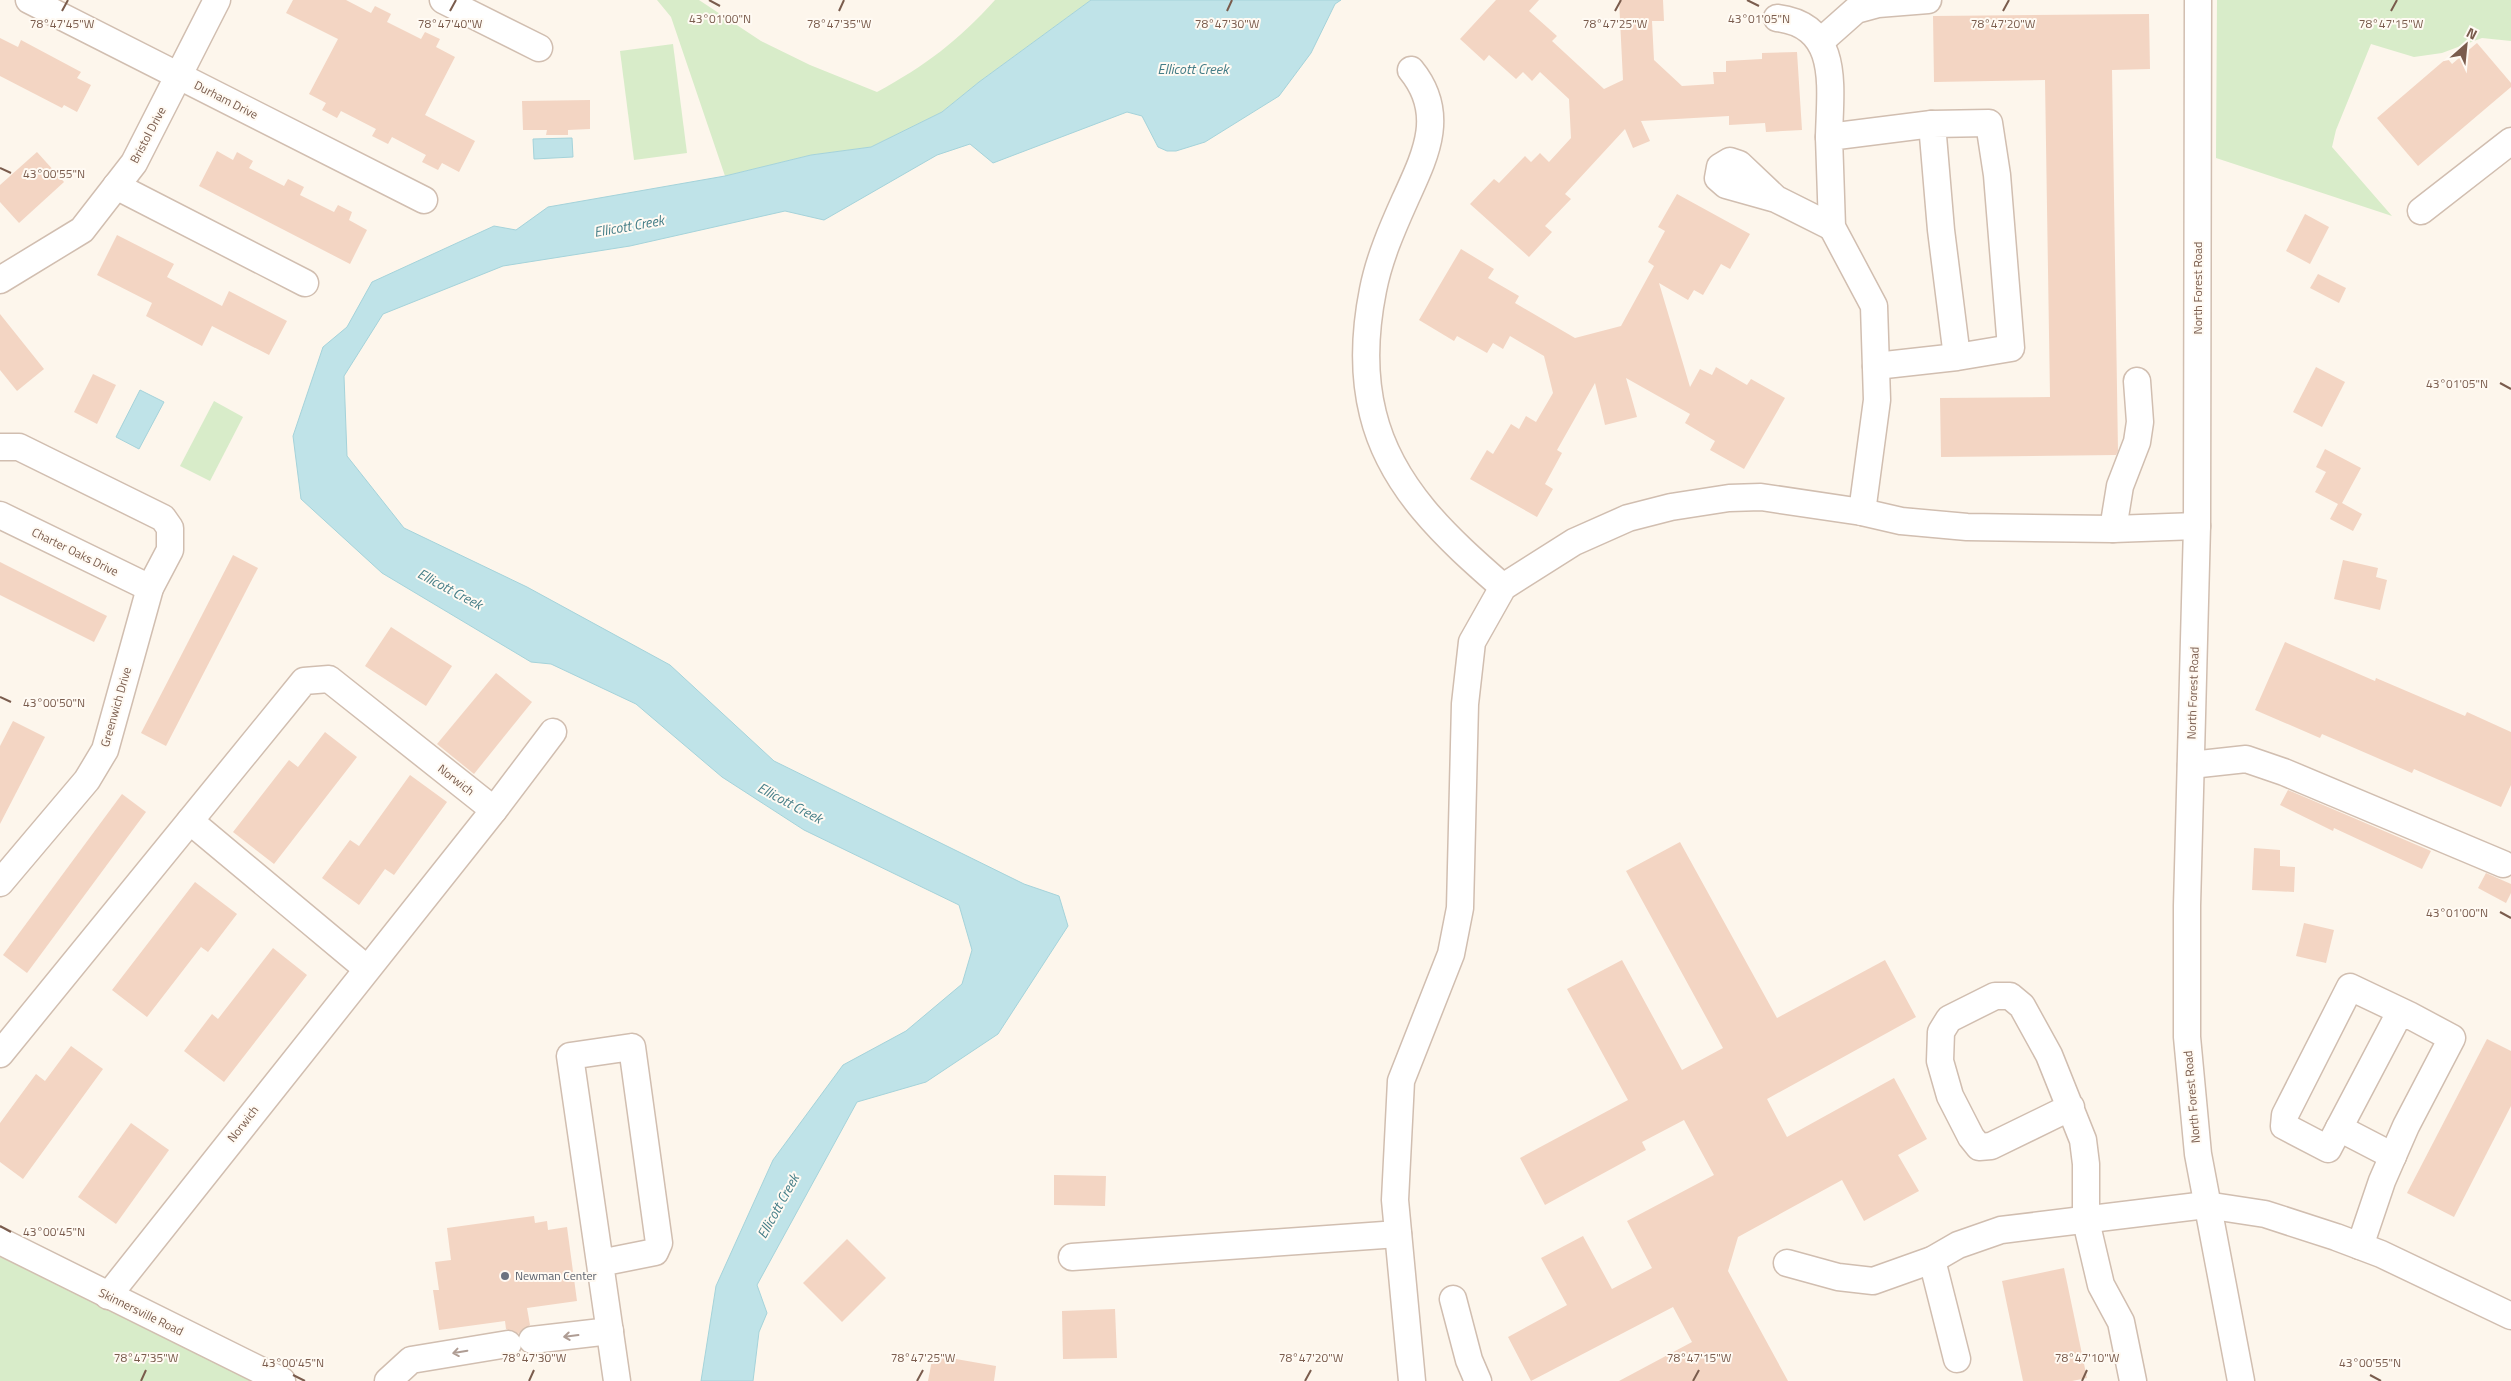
<svg xmlns="http://www.w3.org/2000/svg" width="2511" height="1381" viewBox="0 0 2511 1381" font-family="'Titillium Web',sans-serif">
<style>
.green{fill:#d8ecc9}
.water{fill:#bfe3e8;stroke:#a5d3da}
.building{fill:#f3d5c3}
.lines{fill:none;stroke-linecap:round;stroke-linejoin:round}
.minor-casing{stroke:#d1beb0;stroke-width:29}
.minor{stroke:#fff;stroke-width:26}
.oneway{stroke:#af9d94}
.ticks{fill:none;stroke:#7a5c4d;stroke-width:2}
.worship-dot{fill:#6b7280;stroke:#fffaf3;stroke-width:2}
.labels{text-anchor:middle;stroke-width:4;stroke-linejoin:round;paint-order:stroke}
.street-label{font-size:12px;fill:#7a5c4d;stroke:#fffaf3}
.worship-label{font-size:12px;fill:#5b616d;stroke:#fffaf3;text-anchor:start}
.water-label{font-size:14px;font-style:italic;fill:#437c86;stroke:#fffaf3}
.ticks-label{font-size:12px;text-anchor:middle;fill:#7a5c4d;stroke:#fffaf3;stroke-width:4;stroke-linejoin:round;paint-order:stroke}
</style>
<rect width="100%" height="100%" fill="#fdf6ec"/>
<g class="green">
<path d="M657 0H699L761 41 810 65 877 92C925 66 958 41 995 0H1091L979 82 942 112 871 147 811 155 725 176 671 17Z"/>
<path d="M2217 0H2511V41L2482 38 2442 53 2414 57 2371 44 2336 130 2332 147 2392 216 2216 158Z"/>
<path d="M673 44 687 153 634 160 620 51Z"/>
<path d="M214 401 243 417 210 481 180 466Z"/>
<path d="M0 1257 21 1266 257 1381H0Z"/>
</g>
<g class="water">
<path d="M1091 0H1341L1335 4 1311 53 1279 96 1205 142 1176 151H1167L1158 147 1142 116 1127 112 993 163 970 144 937 155 824 220 785 211 630 246 503 266 383 314 344 376 347 456 404 528 527 587 670 665 774 761 1024 884 1059 896 1068 926 998 1034 926 1082 857 1102 757 1285 767 1313 759 1332 753 1381H701L716 1286 773 1160 843 1065 906 1031 962 984 972 950 959 905 804 830 722 777 636 704 551 664 531 662 382 573 301 499 293 436 323 347 347 327 372 282 494 226 516 230 548 207 725 176 811 155 871 147 942 112 979 82Z"/>
<path d="M572 138 573 157 534 159 533 139Z"/>
<path d="M140 390 164 402 139 449 116 437Z"/>
</g>
<g class="building">
<path d="M293 0H346L371 13 375 6 391 14 387 22 421 39 425 32 440 39 436 47 455 57 425 115 475 141 459 172 442 163 438 170 422 162 426 155 392 137 388 144 372 136 376 129 341 111 337 118 322 110 326 103 309 94 338 39 286 13Z"/>
<path d="M1496 0H1539L1529 11 1557 36 1552 41 1604 89 1623 80 1619 0H1663L1664 21H1652L1654 60 1682 86 1714 84 1713 72H1726V61L1762 59V53L1797 52 1802 130 1766 132 1765 123 1729 125V116L1641 121 1650 141 1633 148 1625 129 1565 194 1571 199 1545 226 1552 232 1529 257 1470 204 1494 179 1499 183 1525 156 1531 162 1540 153 1549 162 1571 138 1569 99 1540 72 1532 81 1523 72 1516 79 1489 55 1484 61 1460 39Z"/>
<path d="M2149 14 2150 69 2112 70 2118 451 2116 455 1941 457 1940 398 2050 397 2045 80 1934 82 1933 16Z"/>
<path d="M0 38 18 47 21 40 81 72 77 78 91 85 77 112 64 105 62 108 0 76Z"/>
<path d="M2477 43 2511 83V87L2418 166 2377 118 2447 58 2452 64Z"/>
<path d="M590 100V129L568 130V135H546L547 130H523L522 101Z"/>
<path d="M217 151 233 160 237 152 253 161 249 168 284 186 288 179 304 187 300 195 334 212 338 205 352 212 349 220 367 230 350 264 199 186Z"/>
<path d="M37 152 64 182 19 223 0 202V185Z"/>
<path d="M1677 194 1750 234 1730 269 1721 264 1703 295 1694 290 1688 300 1659 283 1690 387 1700 369 1712 375 1716 367 1747 385 1751 379 1785 398 1744 469 1710 450 1715 441 1685 423 1690 414 1626 378 1637 417 1605 425 1595 383 1557 450 1562 453 1545 484 1553 489 1537 517 1470 479 1487 450 1493 454 1511 424 1519 429 1526 416 1536 422 1553 393 1544 356 1510 336 1503 349 1493 343 1487 353 1457 336 1454 341 1419 320 1461 249 1494 269 1488 278 1519 296 1515 303 1575 338 1621 326 1654 266 1648 262 1665 231 1658 227Z"/>
<path d="M2305 214 2329 227 2310 264 2286 251Z"/>
<path d="M117 235 174 264 167 277 222 306 229 291 287 321 269 355 212 326 202 346 146 316 152 303 97 275Z"/>
<path d="M2318 274 2346 288 2339 303 2310 288Z"/>
<path d="M0 314 44 369 17 391 0 370Z"/>
<path d="M2316 367 2345 382 2322 427 2293 412Z"/>
<path d="M93 374 116 385 97 424 74 412Z"/>
<path d="M2325 449 2361 468 2342 503 2362 514 2353 531 2330 519 2338 504 2315 492 2326 472 2316 467Z"/>
<path d="M233 555 258 568 166 746 141 733Z"/>
<path d="M2343 560 2378 568 2376 577 2387 580 2380 610 2334 599Z"/>
<path d="M0 562 107 616 94 642 0 595Z"/>
<path d="M391 627 452 666 426 706 365 666Z"/>
<path d="M2285 642 2375 681 2376 678 2465 716 2467 712 2511 732V785L2501 807 2414 769 2412 773 2322 734 2320 738 2255 710Z"/>
<path d="M496 673 532 702 474 774 437 744Z"/>
<path d="M13 721 45 737 0 824V746Z"/>
<path d="M325 732 357 757 274 864 233 832 289 760 298 767Z"/>
<path d="M410 775 447 802 394 875 385 869 359 905 322 878 350 840 359 846Z"/>
<path d="M2288 790 2431 851 2422 869 2334 828 2333 831 2280 805Z"/>
<path d="M122 794 146 812 27 973 3 955Z"/>
<path d="M1680 842 1777 1018 1885 960 1916 1017 1767 1099 1787 1137 1894 1078 1927 1139 1898 1155 1919 1191 1864 1221 1842 1180 1738 1237 1728 1271 1788 1381H1619L1692 1342 1673 1307 1531 1381 1508 1337 1567 1305 1541 1258 1583 1236 1612 1289 1652 1268 1627 1221 1714 1175 1684 1120 1642 1142 1646 1150 1545 1205 1520 1158 1628 1100 1567 989 1622 960 1682 1070 1723 1048 1626 871Z"/>
<path d="M2254 848 2280 850V866L2295 867 2294 892 2252 890Z"/>
<path d="M2486 873 2511 884V893L2506 903 2478 888Z"/>
<path d="M195 882 237 914 208 952 201 947 147 1017 112 990Z"/>
<path d="M2304 923 2334 930 2326 963 2296 956Z"/>
<path d="M273 948 307 975 224 1082 184 1051 212 1014 218 1019Z"/>
<path d="M2487 1039 2511 1051V1106L2454 1217 2407 1193Z"/>
<path d="M71 1046 103 1069 23 1179 0 1162V1123L36 1074 45 1081Z"/>
<path d="M131 1123 169 1150 116 1224 78 1197Z"/>
<path d="M1054 1175 1106 1176 1105 1206 1054 1205Z"/>
<path d="M534 1216 535 1223 547 1221 548 1230 567 1227 577 1301 527 1308 530 1325 518 1334 506 1329 505 1321 439 1330 433 1290H439L435 1262 451 1260 447 1228Z"/>
<path d="M847 1239 886 1278 842 1322 803 1283Z"/>
<path d="M2064 1268 2087 1378 2072 1381H2023L2002 1281Z"/>
<path d="M1115 1309 1117 1358 1063 1359 1062 1311Z"/>
<path d="M933 1355 996 1366 994 1381H928Z"/>
</g>
<g class="lines">
<defs>
<g id="minor">
<path d="M29 0 424 200"/>
<path d="M443 0 539 48"/>
<path d="M2198 0 2197 526 2187 906V1037L2198 1154 2241 1381"/>
<path d="M1777 18C1841 26 1830 87 1829 137"/>
<path d="M1821 41 1856 10 1878 4 1928 0"/>
<path d="M1411 70C1447 114 1425 156 1405 200 1392 229 1379 259 1373 290 1365 330 1363 374 1373 414 1391 488 1448 539 1503 587"/>
<path d="M116 186 305 283"/>
<path d="M1776 199 1739 164 1730 161 1720 167 1718 178 1726 185 1776 199 1832 227"/>
<path d="M2421 211 2511 141"/>
<path d="M0 280 82 230 134 163 217 0"/>
<path d="M1876 366 1957 357 1941 230 1932 124 1989 123 1997 175 2011 348 1957 357"/>
<path d="M0 447H19L163 518 170 528V550L150 588 105 750 87 780 0 883"/>
<path d="M1862 512 1877 400 1874 306 1832 227 1829 137 1932 124"/>
<path d="M0 515 150 588"/>
<path d="M2113 529 2120 486 2137 442 2140 422 2137 381"/>
<path d="M2191 765 2246 759 2284 772 2503 864"/>
<path d="M494 810 553 732"/>
<path d="M190 821 366 968"/>
<path d="M0 1054 304 681 329 679 494 810 108 1296"/>
<path d="M2071 1107 1991 1146 1979 1147 1971 1137 1950 1096 1940 1061 1941 1032 1949 1019 1995 996H2010L2022 1006 2049 1055 2083 1140 2086 1164V1221L2101 1285 2121 1322 2133 1381"/>
<path d="M2339 1128 2393 1156"/>
<path d="M0 1241 282 1381"/>
<path d="M2360 1246 2382 1181 2406 1126 2452 1038 2409 1015 2397 1018 2328 1149 2284 1126 2285 1115 2350 987 2409 1015"/>
<path d="M1072 1257 1398 1234"/>
<path d="M1932 1260 1957 1359"/>
<path d="M600 1263 655 1252 659 1243 632 1047 570 1056 617 1381"/>
<path d="M1787 1263 1838 1277 1873 1281 1932 1260 1958 1245 2001 1230 2206 1205 2265 1214 2336 1237 2381 1254 2511 1316"/>
<path d="M1453 1299 1469 1360 1478 1381"/>
<path d="M532 1340 610 1331"/>
<path d="M388 1381 411 1360 508 1344"/>
<path d="M1412 1381 1395 1200 1401 1081 1451 954 1460 908 1465 704 1472 642 1503 587 1574 542 1628 518 1671 507 1729 498 1761 497 1862 512 1901 521 1967 527 2113 529 2197 526"/>
</g>
</defs>
<use href="#minor" class="minor-casing"/>
<use href="#minor" class="minor"/>
</g>
<defs><path id="oneway-shaft" d="M-6 0H5M1.5-3L5.5 0L1.5 3" fill="none" stroke-width="1.6" stroke-linecap="round" stroke-linejoin="round" transform="scale(1.25)"/></defs>
<g class="oneway">
<use href="#oneway-shaft" transform="translate(571 1336) rotate(173)"/>
<use href="#oneway-shaft" transform="translate(460 1352) rotate(170)"/>
</g>
<path class="ticks" d="M709 0 720 6M1747 0 1759 6M62 11 68 0M450 11 456 0M839 11 844 0M1227 11 1232 0M1615 11 1621 0M2003 11 2009 0M2391 11 2397 0M0 168 11 173M2500 383 2511 389M0 697 11 702M2500 912 2511 918M0 1226 11 1232M293 1375 305 1381M2370 1375 2381 1381M141 1381 146 1370M529 1381 534 1370M917 1381 923 1370M1305 1381 1311 1370M1693 1381 1699 1370M2082 1381 2087 1370"/>
<circle class="worship-dot" cx="505" cy="1276" r="5"/>
<g class="labels">
<g class="street-label">
<text transform="translate(226 100) rotate(27)" y="4">Durham Drive</text>
<text transform="translate(148 135) rotate(-62)" y="4">Bristol Drive</text>
<text transform="translate(2198 288) rotate(-90)" y="4">North Forest Road</text>
<text transform="translate(75 552) rotate(26)" y="4">Charter Oaks Drive</text>
<text transform="translate(2193 693) rotate(-88)" y="4">North Forest Road</text>
<text transform="translate(116 707) rotate(-74)" y="4">Greenwich Drive</text>
<text transform="translate(456 780) rotate(38)" y="4">Norwich</text>
<text transform="translate(2192 1097) rotate(-95)" y="4">North Forest Road</text>
<text transform="translate(243 1124) rotate(-52)" y="4">Norwich</text>
<text transform="translate(141 1312) rotate(26)" y="4">Skinnersville Road</text>
</g>
<g class="worship-label">
<text x="515" y="1280">Newman Center</text>
</g>
<g class="water-label">
<text x="1193" y="74">Ellicott Creek</text>
<text transform="translate(629 226) rotate(-10)" y="5">Ellicott Creek</text>
<text transform="translate(450 589) rotate(28)" y="5">Ellicott Creek</text>
<text transform="translate(790 803) rotate(28)" y="5">Ellicott Creek</text>
<text transform="translate(778 1206) rotate(-61)" y="5">Ellicott Creek</text>
</g>
</g>
<g class="ticks-label">
<text x="720" y="23">43°01'00"N</text>
<text x="1759" y="23">43°01'05"N</text>
<text x="62" y="28">78°47'45"W</text>
<text x="450" y="28">78°47'40"W</text>
<text x="839" y="28">78°47'35"W</text>
<text x="1227" y="28">78°47'30"W</text>
<text x="1615" y="28">78°47'25"W</text>
<text x="2003" y="28">78°47'20"W</text>
<text x="2391" y="28">78°47'15"W</text>
<text x="54" y="178">43°00'55"N</text>
<text x="2457" y="388">43°01'05"N</text>
<text x="54" y="707">43°00'50"N</text>
<text x="2457" y="917">43°01'00"N</text>
<text x="54" y="1236">43°00'45"N</text>
<text x="146" y="1362">78°47'35"W</text>
<text x="534" y="1362">78°47'30"W</text>
<text x="923" y="1362">78°47'25"W</text>
<text x="1311" y="1362">78°47'20"W</text>
<text x="1699" y="1362">78°47'15"W</text>
<text x="2087" y="1362">78°47'10"W</text>
<text x="293" y="1367">43°00'45"N</text>
<text x="2370" y="1367">43°00'55"N</text>
</g>
<g transform="translate(2466 45) rotate(27)" stroke="#fffaf3" stroke-width="4" paint-order="stroke">
<path d="M0-4L9 19L0 12L-9 19Z" fill="#7a5c4d"/>
<text y="-8" font-size="14" font-weight="bold" text-anchor="middle" fill="#7a5c4d">N</text>
</g>
</svg>
